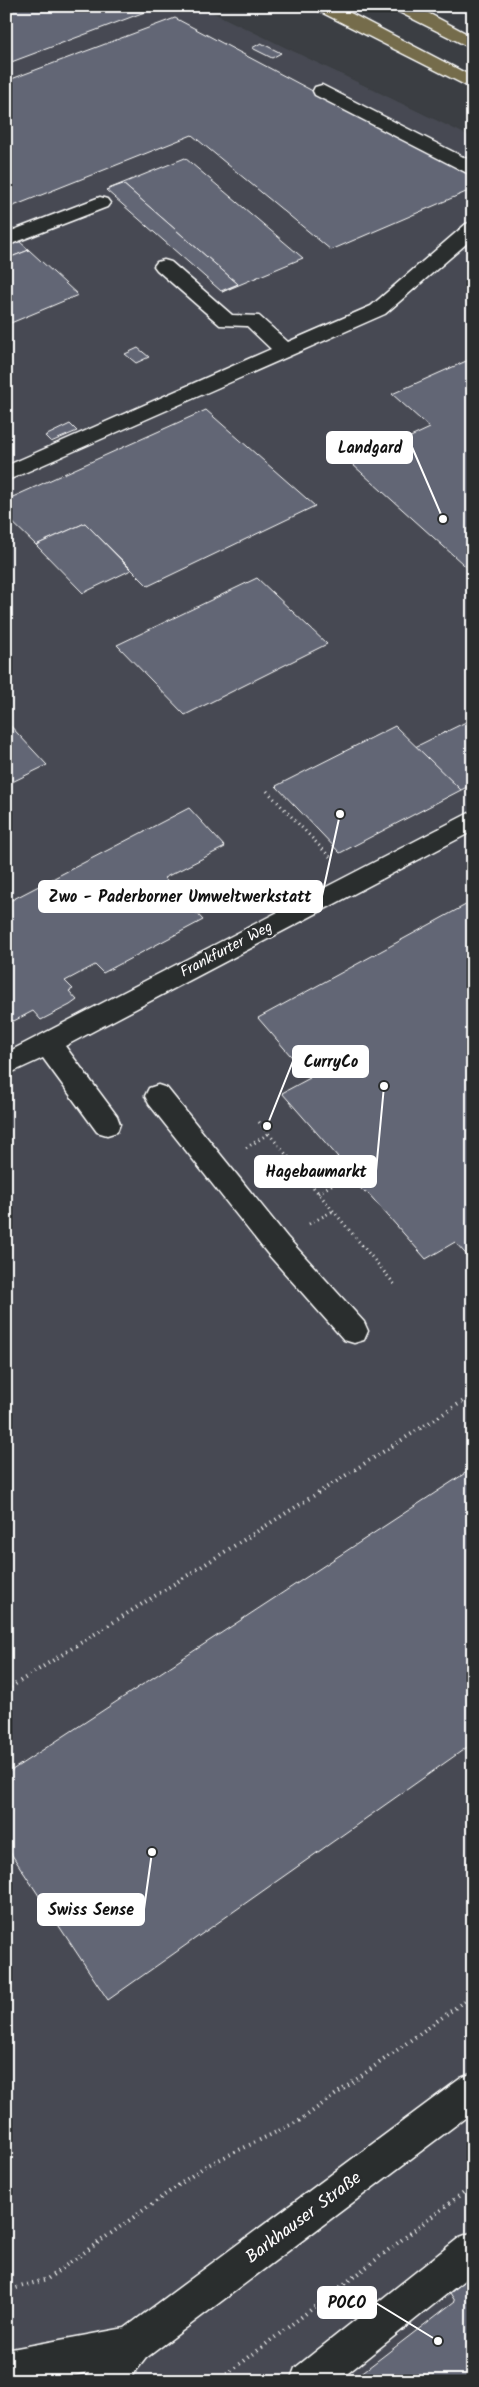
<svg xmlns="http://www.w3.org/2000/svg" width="479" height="2387" viewBox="0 0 479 2387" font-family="Kalam,sans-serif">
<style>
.built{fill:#474a52}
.building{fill:#626675;stroke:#fff}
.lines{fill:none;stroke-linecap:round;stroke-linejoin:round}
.minor-casing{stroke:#fff;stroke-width:3}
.highway-casing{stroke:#fff;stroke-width:3}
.path-far1{stroke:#fff;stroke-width:3;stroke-dasharray:1 4;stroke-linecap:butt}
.path{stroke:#fff;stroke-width:4;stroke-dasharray:1 4.5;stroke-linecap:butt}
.minor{fill:#2a2d2e;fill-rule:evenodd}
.highway{fill:#746c4b;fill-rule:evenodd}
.labels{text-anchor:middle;stroke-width:5;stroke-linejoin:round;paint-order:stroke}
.street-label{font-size:15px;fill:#fff;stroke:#2a2d2e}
.near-street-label{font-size:18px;fill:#fff;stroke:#2a2d2e}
.leader{fill:none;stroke:#fff;stroke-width:2}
.callout-dot{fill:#fff;stroke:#2a2d2e;stroke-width:2}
.callout{fill:#fff;stroke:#fff;stroke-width:2}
.callout-label{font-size:16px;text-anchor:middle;font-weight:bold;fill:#111}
</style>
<rect width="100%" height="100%" fill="#3b3e43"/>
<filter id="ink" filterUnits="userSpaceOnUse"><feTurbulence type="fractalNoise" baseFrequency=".02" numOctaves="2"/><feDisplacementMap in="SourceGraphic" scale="10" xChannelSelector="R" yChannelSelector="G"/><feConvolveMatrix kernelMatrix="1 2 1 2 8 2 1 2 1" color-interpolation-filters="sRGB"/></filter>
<g filter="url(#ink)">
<path class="built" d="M6 6H199L473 138V2381H6Z"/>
<g class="building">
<path d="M6 6H145L150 10 6 64Z"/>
<path d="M175 18 473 176V189L331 250 192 135 6 209V81Z"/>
<path d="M261 43 281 53 272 58 252 48Z"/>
<path d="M185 158 303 258 222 292 238 284 123 184 106 190Z"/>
<path d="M123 184 145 203 238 284 221 291 106 190Z"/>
<path d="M19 241 29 250 6 259V247Z"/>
<path d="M29 250 78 295 6 325V259Z"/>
<path d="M138 348 149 357 136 363 125 354Z"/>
<path d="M473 358V573L352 464 430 428 392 394Z"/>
<path d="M206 410 315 506 148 586 85 523 36 545 6 516V500Z"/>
<path d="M70 424 77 431 51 442 45 436Z"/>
<path d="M85 523 131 570 83 593 36 545Z"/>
<path d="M257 578 327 644 185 715 117 645Z"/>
<path d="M470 720 473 723V784L461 790 415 747Z"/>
<path d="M6 721 47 765 6 785Z"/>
<path d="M395 726 461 790 340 853 276 786Z"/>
<path d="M189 808 225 847 164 878 203 920 103 973 95 965 65 981 73 989 69 991 77 1000 70 1005 41 1020 33 1011 8 1024 6 903Z"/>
<path d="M473 901V1262L455 1242 426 1259 367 1192 365 1193 348 1175 335 1159 338 1157 282 1093 310 1078 258 1018Z"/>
<path d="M473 1468V1743L108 2000 6 1846V1774Z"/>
<path d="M473 2275V2381H351L455 2301 450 2293Z"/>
</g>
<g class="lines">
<defs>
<g id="minor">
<path d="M322 85 473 162V176L315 95 313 91 315 87Z"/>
<path d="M100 197 107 199 110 203 107 207 6 246V233Z"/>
<path d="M473 222V238L385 314 6 481V466L271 349 247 326 220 325 157 270 154 266 157 262 164 260 171 262 232 315 259 316 288 342 371 306 466 224Z"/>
<path d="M473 811V831L65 1046 117 1116 120 1124 117 1132 107 1135 97 1132 43 1058 6 1075V1053Z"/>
<path d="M158 1085 167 1088 287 1237 364 1322 368 1331 364 1340 354 1343 344 1340 267 1253 149 1104 145 1096 149 1088Z"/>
<path d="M473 2073V2112L146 2358 128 2381H86L89 2372 42 2381H6V2350L125 2328 461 2078Z"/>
<path d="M473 2232V2273L338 2381H290L295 2368 460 2237Z"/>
</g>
<g id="highway">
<path d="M314 6H337L473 77V89L317 10Z"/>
<path d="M392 6H415L473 37V49L395 10Z"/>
</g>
</defs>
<use href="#minor" class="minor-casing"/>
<use href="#highway" class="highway-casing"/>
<g class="path-far1">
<path d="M267 791 330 857"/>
<path d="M259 1122 396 1286"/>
<path d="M246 1148 268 1134"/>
<path d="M318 1193 348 1175"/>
<path d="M309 1224 333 1211"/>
</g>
<g class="path">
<path d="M6 1690 473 1395"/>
<path d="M6 2291 47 2279 204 2167 299 2121 473 1995"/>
<path d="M218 2381 473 2185"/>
</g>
<use href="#minor" class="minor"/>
<use href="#highway" class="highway"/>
</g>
</g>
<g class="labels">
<g class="street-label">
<text transform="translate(226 949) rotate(-28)" y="5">Frankfurter Weg</text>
</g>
<g class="near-street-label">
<text transform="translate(303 2217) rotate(-37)" y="6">Barkhauser Straße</text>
</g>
</g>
<path class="leader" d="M443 519L412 447M340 814L322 896M267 1126L293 1061M384 1086L376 1171M152 1852L144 1909M438 2341L376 2303"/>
<g class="callout-dot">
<circle cx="443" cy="519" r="5"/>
<circle cx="340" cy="814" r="5"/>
<circle cx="267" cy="1126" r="5"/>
<circle cx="384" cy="1086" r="5"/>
<circle cx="152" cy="1852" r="5"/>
<circle cx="438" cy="2341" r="5"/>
</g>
<g class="callout">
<rect x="327" y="432" width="85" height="31" rx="5"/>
<rect x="39" y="881" width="283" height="31" rx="5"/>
<rect x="293" y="1046" width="75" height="31" rx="5"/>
<rect x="255" y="1156" width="121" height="31" rx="5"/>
<rect x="38" y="1894" width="106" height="31" rx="5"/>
<rect x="318" y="2287" width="58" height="31" rx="5"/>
</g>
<g class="callout-label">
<text x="370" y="453">Landgard</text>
<text x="180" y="902">Zwo - Paderborner Umweltwerkstatt</text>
<text x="331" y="1067">CurryCo</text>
<text x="316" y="1177">Hagebaumarkt</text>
<text x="91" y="1915">Swiss Sense</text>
<text x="347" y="2308">POCO</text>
</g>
<rect width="479" height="2387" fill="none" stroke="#2a2d2e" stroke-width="25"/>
<rect x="12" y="12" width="454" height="2362" fill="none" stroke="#fff" stroke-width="2" filter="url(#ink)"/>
</svg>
